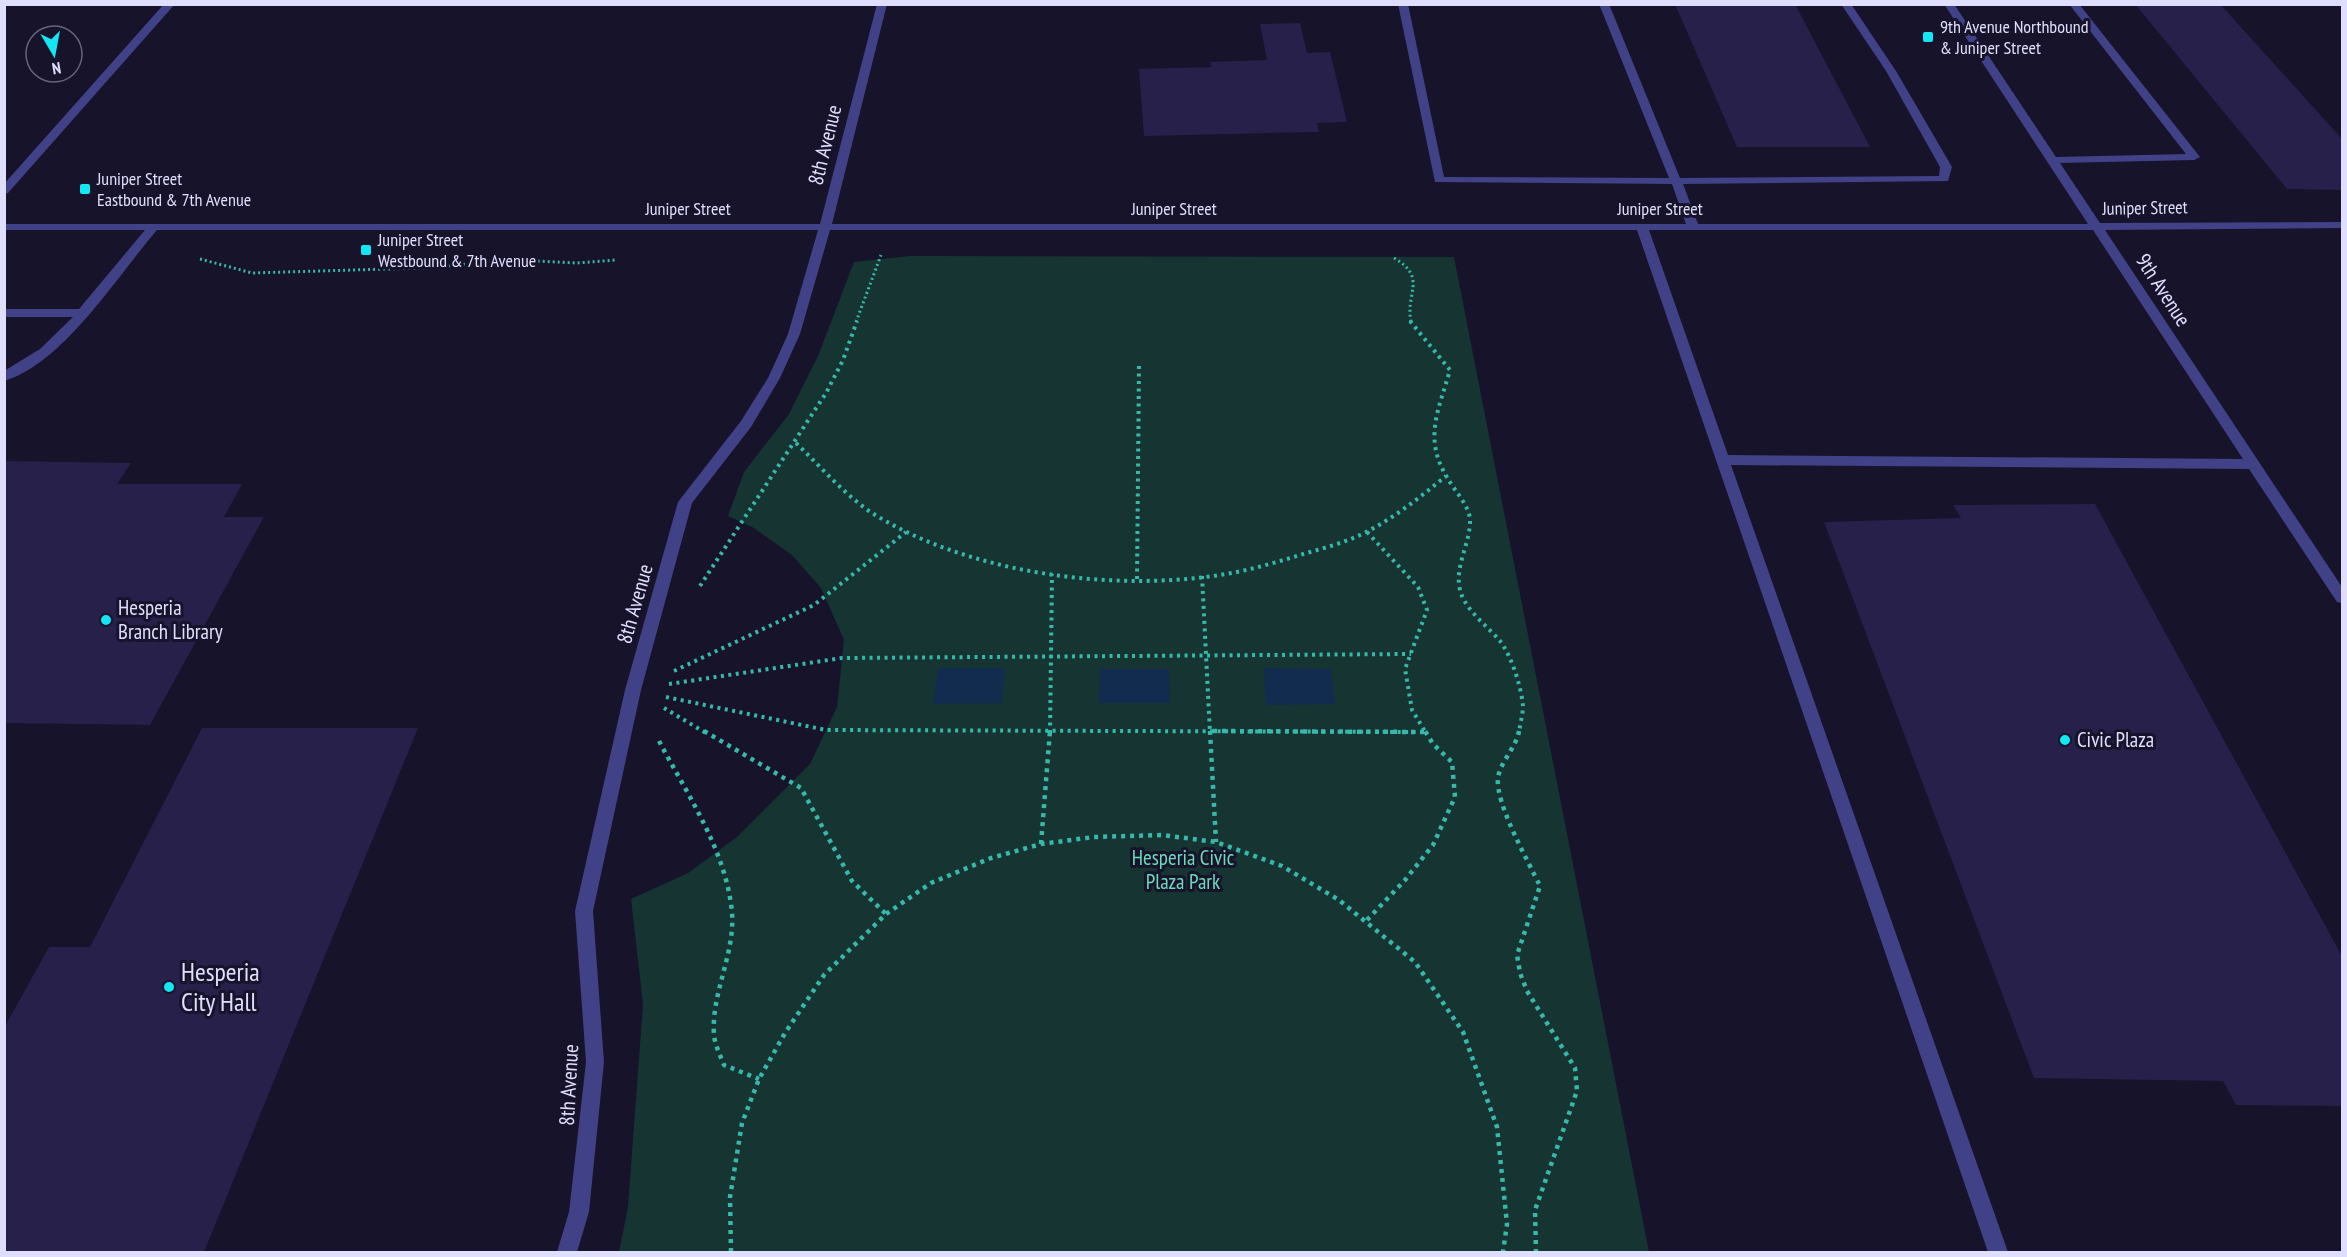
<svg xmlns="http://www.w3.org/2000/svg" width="2347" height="1257" viewBox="0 0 2347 1257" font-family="'PT Sans Narrow',sans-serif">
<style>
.green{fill:#163432}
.water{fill:#122c4f}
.building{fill:#26204b}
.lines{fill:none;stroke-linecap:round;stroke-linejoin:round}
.path-far2{stroke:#38b8aa;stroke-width:3;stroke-dasharray:2 3;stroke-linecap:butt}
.path-far1{stroke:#38b8aa;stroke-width:4;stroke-dasharray:3 4.5;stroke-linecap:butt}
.path{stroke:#38b8aa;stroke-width:4.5;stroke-dasharray:4 5;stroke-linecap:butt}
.minor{fill:#404187;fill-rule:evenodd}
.poi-dot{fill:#14e7f3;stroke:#16132b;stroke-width:2}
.labels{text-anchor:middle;stroke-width:6;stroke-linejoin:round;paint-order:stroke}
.far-poi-label{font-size:18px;fill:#e0defd;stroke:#16132b;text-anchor:start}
.far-street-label{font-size:18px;fill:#e0defd;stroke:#16132b}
.street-label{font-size:21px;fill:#e0defd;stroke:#16132b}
.poi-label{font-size:21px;fill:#e0defd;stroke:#16132b;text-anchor:start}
.park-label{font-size:21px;fill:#6cdbbb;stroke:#16132b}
.near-poi-label{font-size:26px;fill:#e0defd;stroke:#16132b;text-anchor:start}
</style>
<rect width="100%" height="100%" fill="#16132b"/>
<path class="green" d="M910 256 1454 257 1649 1252H619L628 1207 643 1004 631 899 688 873 737 837 810 764 837 707 844 640 821 588 792 555 754 528 728 516 744 472 789 414 818 356 854 262Z"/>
<g class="water">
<path d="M938 668H1005L1002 703 933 704Z"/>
<path d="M1264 668 1331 669 1335 704 1266 705Z"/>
<path d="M1100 669H1169L1170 703H1099Z"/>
</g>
<g class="building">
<path d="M1675 4H1795L1870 147H1737Z"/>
<path d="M2135 4H2220L2343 140V190L2287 189Z"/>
<path d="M1300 23 1307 53 1330 52 1347 122 1317 123 1319 132 1144 136 1139 69 1211 67 1210 62 1267 60 1260 24Z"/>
<path d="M4 461 131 463 117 484H242L224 517H264L150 725 4 723Z"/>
<path d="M2095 504 2343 958V1106L2236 1105 2223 1081 2034 1078 1824 522 1961 518 1953 505Z"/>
<path d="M202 728H418L204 1252H4V1028L49 947H90Z"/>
</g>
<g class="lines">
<g class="path-far2">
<path d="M1394 258C1428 278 1405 293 1411 322"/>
<path d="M200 259 252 273 421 268 517 260 577 263 616 260"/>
<path d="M856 322 881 255"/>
</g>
<g class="path-far1">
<path d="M1410 321 1450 370C1438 412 1423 439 1448 479 1455 491 1469 506 1470 519 1471 546 1449 573 1464 600 1472 615 1489 628 1500 641 1512 657 1521 686 1523 706 1523 714 1520 724 1519 733"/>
<path d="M796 443C820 466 842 492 869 511 965 573 1109 592 1220 575 1247 571 1274 563 1300 555 1320 549 1341 544 1360 535 1392 520 1419 498 1446 476"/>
<path d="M1367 532 1418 587 1427 610 1405 669 1412 710 1426 733"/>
<path d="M1202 576 1210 733"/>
<path d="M1137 579 1139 365"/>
<path d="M700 586 826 393 843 360 857 321"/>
<path d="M674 671 814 605 906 532"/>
<path d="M669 684 842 658 1411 654"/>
<path d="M666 697 826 730 1425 732"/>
<path d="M664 708 706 733"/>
<path d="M1050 733 1052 574"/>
</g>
<g class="path">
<path d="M704 731 801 788 852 881 886 914"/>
<path d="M1210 731 1216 842"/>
<path d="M1213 731 1425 732"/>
<path d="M1519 731C1516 748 1500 762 1498 778 1495 803 1528 861 1540 886L1517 955 1520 973 1527 991 1575 1068 1577 1091 1535 1210 1536 1252"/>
<path d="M659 741C687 794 727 852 732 913 735 955 711 993 714 1035 715 1045 720 1055 724 1065L759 1079"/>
<path d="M1041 844 1050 731"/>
<path d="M1367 920 1405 880 1433 845 1455 797 1452 762 1433 744 1425 731"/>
<path d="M731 1252 730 1197 742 1123 759 1079 785 1033 824 975 886 914 931 883 991 858 1041 844 1094 837 1162 835 1216 842 1282 866 1339 900 1415 962 1463 1032 1497 1127 1507 1224 1503 1252"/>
</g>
<g class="minor">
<path d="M164 4H175L8 193 4 194V184Z"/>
<path d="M877 4H887L832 224H1686L1672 184 1435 182 1398 4H1408L1444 177 1669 178 1599 4H1609L1680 178 1939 176 1940 167 1886 71 1841 4H1851L1896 71 1952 167 1948 181 1683 184 1698 224H2088L1944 4H1954L2056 157 2186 154 2069 4H2079L2200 157 2194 160 2060 163 2100 223 2342 222V228L2105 230 2342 587V603L2337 602 2249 469 1731 465 2008 1252H1988L1637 230H830L800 334 780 378 751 427 692 503 641 690 593 911 604 1062 589 1212 577 1252H557L569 1212 586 1062 575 911 625 690 678 502 741 421 768 378 788 334 818 230H157C118 275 63 364 4 381V371L40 349 73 317H4V309H79L145 230H4V224H820ZM1649 230H2093L2243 459 1728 455Z"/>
</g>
</g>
<g class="poi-dot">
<rect x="1922" y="31" width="12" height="12" rx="3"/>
<rect x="79" y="183" width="12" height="12" rx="3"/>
<rect x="360" y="244" width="12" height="12" rx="3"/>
<circle cx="106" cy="620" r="6"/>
<circle cx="2065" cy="740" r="6"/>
<circle cx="169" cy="987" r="6"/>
</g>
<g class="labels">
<g class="far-poi-label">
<text x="1940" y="33">9th Avenue Northbound<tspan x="1940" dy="21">&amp; Juniper Street</tspan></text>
<text x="97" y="185">Juniper Street<tspan x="97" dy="21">Eastbound &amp; 7th Avenue</tspan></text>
<text x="378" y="246">Juniper Street<tspan x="378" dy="21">Westbound &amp; 7th Avenue</tspan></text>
</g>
<g class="far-street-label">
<text transform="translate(2145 208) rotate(-1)" y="6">Juniper Street</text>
<text x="688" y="215">Juniper Street</text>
<text x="1174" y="215">Juniper Street</text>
<text x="1660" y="215">Juniper Street</text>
</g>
<g class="street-label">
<text transform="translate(825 145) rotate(-76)" y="7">8th Avenue</text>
<text transform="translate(2163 290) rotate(57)" y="7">9th Avenue</text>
<text transform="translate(635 604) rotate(-74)" y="7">8th Avenue</text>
<text transform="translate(569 1085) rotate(-87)" y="7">8th Avenue</text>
</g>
<g class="poi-label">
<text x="118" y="615">Hesperia<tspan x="118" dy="24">Branch Library</tspan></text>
<text x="2077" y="747">Civic Plaza</text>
</g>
<g class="park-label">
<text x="1183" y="865">Hesperia Civic<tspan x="1183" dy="24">Plaza Park</tspan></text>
</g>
<g class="near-poi-label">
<text x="181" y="981">Hesperia<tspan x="181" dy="30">City Hall</tspan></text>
</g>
</g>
<rect width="2347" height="1257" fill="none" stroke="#e0defd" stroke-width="12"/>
<g transform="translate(54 54) rotate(170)"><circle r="28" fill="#16132b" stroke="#67647f" stroke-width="1.5"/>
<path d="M0-4.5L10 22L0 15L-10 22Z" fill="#14e7f3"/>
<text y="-9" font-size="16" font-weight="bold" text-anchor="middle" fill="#e0defd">N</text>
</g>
</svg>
